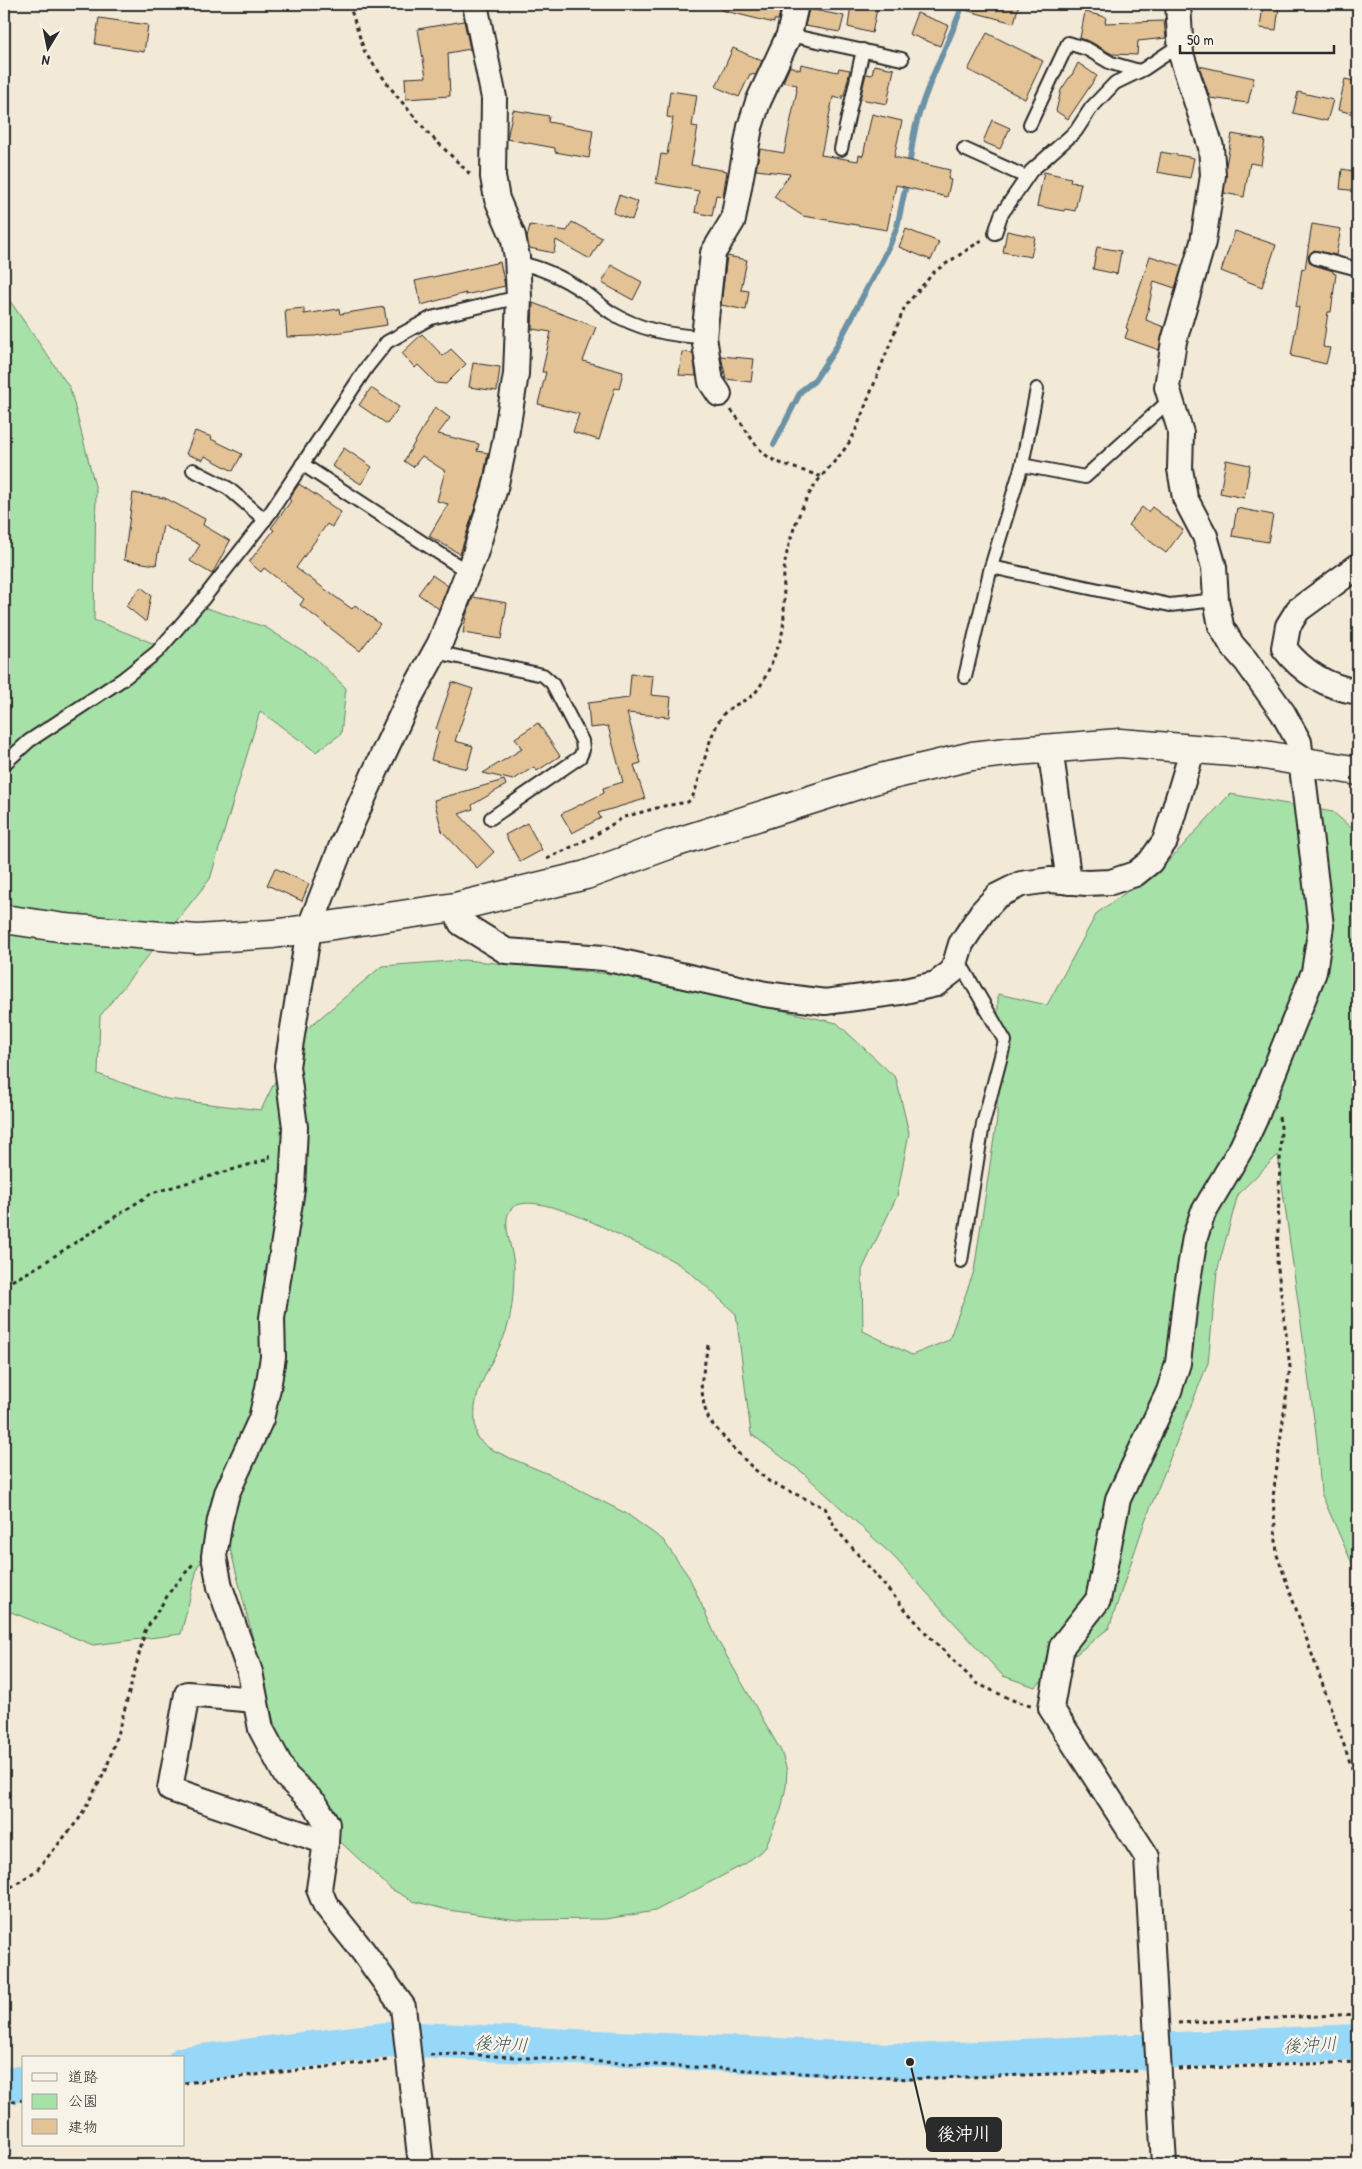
<svg xmlns="http://www.w3.org/2000/svg" width="1362" height="2169" viewBox="0 0 1362 2169" font-family="'Patrick Hand','Klee One',sans-serif">
<style>
.green{fill:#a6e1a8;stroke:#68866a}
.lines{fill:none;stroke-linecap:round;stroke-linejoin:round}
.stream{stroke:#6c92a6;stroke-width:6}
.river{stroke:#97d7f8;stroke-width:36}
.building{fill:#e3c295;stroke:#2b2b2b}
.service-casing{stroke:#2b2b2b;stroke-width:16}
.minor-casing{stroke:#2b2b2b;stroke-width:28}
.tertiary-casing{stroke:#2b2b2b;stroke-width:31}
.path{stroke:#2b2b2b;stroke-width:3;stroke-dasharray:4 4;stroke-linecap:butt}
.service{stroke:#f7f3e8;stroke-width:12}
.minor{stroke:#f7f3e8;stroke-width:24}
.tertiary{stroke:#f7f3e8;stroke-width:28}
.labels{text-anchor:middle;stroke-width:5;stroke-linejoin:round;paint-order:stroke}
.water-label{font-size:18px;font-style:italic;fill:#46565e;stroke:#f7f3e8}
.leader{fill:none;stroke:#2b2b2b;stroke-width:2}
.callout-dot{fill:#2b2b2b;stroke:#f7f3e8;stroke-width:2}
.callout{fill:#2b2b2b;stroke:#2b2b2b;stroke-width:2}
.callout-label{font-size:18px;text-anchor:middle;font-weight:bold;fill:#fff}
</style>
<rect width="100%" height="100%" fill="#f3e9d7"/>
<filter id="ink" filterUnits="userSpaceOnUse"><feTurbulence type="fractalNoise" baseFrequency=".02" numOctaves="2"/><feDisplacementMap in="SourceGraphic" scale="10" xChannelSelector="R" yChannelSelector="G"/><feConvolveMatrix kernelMatrix="1 2 1 2 8 2 1 2 1" color-interpolation-filters="sRGB"/></filter>
<g filter="url(#ink)">
<path class="green" d="M4 299 10 301 70 388 96 490 94 620 160 646 200 606 265 627 316 659 346 688 341 734 316 752 260 711 210 879 100 1016 98 1074 167 1099 261 1110 296 1038 382 966 464 960 632 976 837 1023 896 1078 909 1133 897 1196 862 1270 863 1331 912 1355 949 1340 974 1271 997 1118 998 994 1047 1005 1097 913 1166 864 1230 794 1333 812 1357 833 1358 840V1577L1321 1493 1317 1441 1278 1155 1238 1194 1217 1272 1208 1363 1145 1521 1109 1628 1035 1687 1003 1676 894 1557 802 1472 751 1434 736 1314C719 1299 694 1273 675 1262 662 1254 646 1248 631 1241 611 1231 524 1184 509 1212 502 1226 514 1252 514 1268 514 1284 513 1302 510 1317 504 1347 484 1369 477 1397 473 1411 475 1425 477 1438L489 1448 510 1458 551 1475 627 1514 663 1540 689 1577 718 1641 781 1751 787 1770 786 1787 781 1810 765 1848 745 1864 655 1911 606 1919 518 1920 448 1910 413 1901 391 1889 334 1836 290 1786 229 1544 198 1565 181 1634 93 1645 6 1610 4 1605Z"/>
<g class="lines">
<g class="stream">
<path d="M909 167C911 155 912 142 915 129 925 86 948 46 963 4"/>
<path d="M774 444 801 391 814 381 835 349 889 247 897 227 907 180"/>
</g>
<g class="river">
<path d="M184 2064 395 2039 910 2062 1358 2042"/>
<path d="M4 2086 24 2083"/>
</g>
</g>
<g class="building">
<path d="M722 4H782L778 20H774V23L721 10Z"/>
<path d="M851 4H878L872 33 848 27Z"/>
<path d="M962 4H1019L1014 23 961 9Z"/>
<path d="M1263 5 1279 7 1276 30 1260 28Z"/>
<path d="M809 9 844 16 840 32 805 26Z"/>
<path d="M1085 12 1106 17 1105 23 1164 21 1166 38 1138 41 1137 55 1112 54 1091 42 1080 38Z"/>
<path d="M917 13 948 25 940 46 909 34Z"/>
<path d="M99 18 148 25 144 52 95 44Z"/>
<path d="M464 21 470 49 448 53 450 96 406 99 405 78 426 77 418 29Z"/>
<path d="M987 33 1043 61 1025 99 968 70Z"/>
<path d="M733 48 762 61 756 75 750 74 739 97 716 87Z"/>
<path d="M1078 63 1097 76 1068 119 1056 111 1061 90 1071 75H1072Z"/>
<path d="M801 64 838 72 839 68 850 70 844 96H842V99L833 97 821 155 858 161 859 155 863 156 872 114 902 121 894 157 950 170 948 179 951 180 947 197 896 185 887 230 803 216 774 197 790 174 756 170 760 149 784 153 797 90H796L797 85 783 82 790 66 800 70Z"/>
<path d="M874 65 894 69 887 104 860 99 866 74 872 75Z"/>
<path d="M1199 66 1254 78 1248 103 1210 98Z"/>
<path d="M1345 79 1358 82V97L1354 114 1338 110Z"/>
<path d="M670 91 697 95 692 126 698 127 691 165 727 171 723 196 716 195 712 216 695 212 699 191 656 183 661 154 667 155 673 118 667 117Z"/>
<path d="M1298 92 1333 100 1327 121 1293 113Z"/>
<path d="M513 110 549 116 548 122 593 130 589 158 555 152V148L507 139Z"/>
<path d="M992 120 1010 128 1000 149 983 142Z"/>
<path d="M1232 134 1265 140 1261 165 1250 163 1244 197 1224 193 1226 165Z"/>
<path d="M1161 152 1194 158 1190 178 1157 172Z"/>
<path d="M1342 169 1358 172V191L1340 189Z"/>
<path d="M1044 172 1071 178 1070 182 1081 183 1075 211 1065 209 1064 211 1037 206Z"/>
<path d="M619 195 638 202 632 220 613 213Z"/>
<path d="M572 222 602 238 590 259 556 240 554 253 529 248 527 238 530 225 567 231Z"/>
<path d="M1312 224 1341 229 1336 255 1314 250 1308 256 1311 264 1333 271V273L1336 274 1331 312H1328L1323 347 1330 348 1326 364 1291 356 1299 307H1296L1302 268 1305 269Z"/>
<path d="M906 229 939 242 931 260 899 247Z"/>
<path d="M1007 231 1035 237 1031 257 1003 252Z"/>
<path d="M1235 231 1276 245 1262 287 1221 271Z"/>
<path d="M1097 247 1121 251 1117 274 1093 269Z"/>
<path d="M727 256 747 260 741 290 749 291 746 310 721 305Z"/>
<path d="M1150 256 1182 266 1175 288 1154 281 1146 320 1164 327 1159 350 1125 338 1128 329 1126 328Z"/>
<path d="M500 262 505 286 465 295 466 293 421 305 415 281Z"/>
<path d="M611 265 642 282 633 300 602 283Z"/>
<path d="M533 303 596 327 583 361 623 372 619 389 615 388 599 440 573 432 579 414 538 404 546 372H542L551 332 532 329Z"/>
<path d="M384 307 387 325 315 336 287 337 285 310 304 308V314L339 309 340 314Z"/>
<path d="M422 334 443 356 451 349 466 364 446 384 436 383 418 365 415 368 402 353Z"/>
<path d="M682 352 693 353 696 376 679 375Z"/>
<path d="M721 356 754 359 751 382 726 379Z"/>
<path d="M473 363 500 367 497 391 469 387Z"/>
<path d="M371 388 399 407 387 424 359 405Z"/>
<path d="M435 407 450 418 438 434 479 444 477 451 488 453 482 485 460 554 429 536 448 504 437 501 445 471 422 456 413 467 404 461Z"/>
<path d="M195 431 212 437 211 439 242 454 233 471 205 456 203 460 186 454Z"/>
<path d="M344 448 372 467 361 484 332 466Z"/>
<path d="M1226 460 1250 465 1244 498 1220 493Z"/>
<path d="M299 484 341 512 332 527 327 524 296 568 352 609 355 605 380 624 360 651 300 605 304 599 264 568 261 572 249 562 274 530 271 528 291 501 289 499Z"/>
<path d="M133 493 165 498 205 519 203 525 230 541 212 574 190 561 200 545 163 525 156 565 124 560Z"/>
<path d="M1142 507 1148 512 1152 507 1183 530 1166 553 1128 525Z"/>
<path d="M1237 508 1273 515 1268 542 1232 536Z"/>
<path d="M432 575 448 586 439 609 418 594Z"/>
<path d="M141 587 151 595 146 622 126 606Z"/>
<path d="M473 597 507 603 501 639 463 633 466 616Z"/>
<path d="M631 674 653 676 651 695 671 697 669 717 627 713 641 763 634 765 645 799 598 813 601 818 572 833 561 814 604 793 603 788 623 782 608 726 590 728 588 703 629 698Z"/>
<path d="M452 682 473 689 455 741 473 746 467 769 431 760 439 731 436 729Z"/>
<path d="M538 723 560 756 537 771 534 767 513 780 483 773 522 749 515 738Z"/>
<path d="M504 780 506 785 472 805 473 809 459 814 494 852 477 868 442 831 434 800Z"/>
<path d="M527 823 542 850 520 862 505 835Z"/>
<path d="M275 868 309 884 302 901 267 885Z"/>
</g>
<g class="lines">
<defs>
<g id="service">
<path d="M789 35 902 59"/>
<path d="M1030 124 1068 43 1087 49 1111 63 1139 71"/>
<path d="M841 149 863 50"/>
<path d="M964 149 1026 177"/>
<path d="M995 233 1001 215 1031 171 1076 131 1091 108 1115 83 1144 69 1181 44"/>
<path d="M1316 258 1358 269"/>
<path d="M518 263C541 267 565 279 584 292 594 298 602 307 612 313 640 330 672 336 704 337"/>
<path d="M1171 399 1085 477 1022 465 991 567 1170 605 1216 600"/>
<path d="M302 464 468 572"/>
<path d="M1022 465 1037 389"/>
<path d="M193 470 228 488 265 520"/>
<path d="M435 652 543 675 552 683 582 741 583 750 580 757 491 818"/>
<path d="M965 677 991 567"/>
<path d="M4 764 29 741 123 679 157 652 203 599 270 513 367 367 387 342 431 318 519 297"/>
<path d="M957 958 1005 1041 983 1124 961 1261"/>
</g>
<g id="minor">
<path d="M719 394 711 382 704 337 713 253 733 220 750 127 758 102 789 35 796 4"/>
<path d="M1358 566 1298 610 1288 626 1284 648C1303 673 1327 687 1358 692"/>
<path d="M1050 748 1069 882"/>
<path d="M455 907 461 923 506 951 604 958 765 994 825 1002 900 992 936 984 953 971 961 944 982 912 997 896 1021 884 1050 880 1087 883 1111 882 1135 874 1150 862 1165 841 1193 748"/>
<path d="M255 1700 187 1694 170 1789 326 1842"/>
<path d="M421 2165 403 2007 362 1950 325 1904 319 1889 326 1842 327 1824 316 1805 286 1776 261 1729 250 1672 220 1587 214 1556 220 1520 227 1493 261 1419 268 1388 273 1357 272 1318 292 1189 295 1127 287 1066 309 929 342 845 374 774 409 699 440 643 475 554 495 488 505 442 516 374 519 297 517 257 513 236 497 199 493 177 494 98 475 4"/>
<path d="M1164 2165 1147 1857 1051 1708 1062 1646 1098 1600 1118 1499 1169 1391 1178 1363 1186 1293 1195 1237 1203 1213 1242 1147 1255 1119 1314 972 1321 926 1299 742 1283 713 1246 661 1232 645 1221 626 1216 600 1214 567 1205 536 1185 498 1180 469 1181 433 1167 387 1174 341 1203 242 1213 175 1211 147 1181 54 1178 4"/>
</g>
<path id="tertiary" d="M4 919 65 928 197 939 273 934 455 907 586 875 674 843 880 778 972 756 1016 751 1120 743 1258 754 1358 771"/>
</defs>
<use href="#service" class="service-casing"/>
<use href="#minor" class="minor-casing"/>
<use href="#tertiary" class="tertiary-casing"/>
<g class="path">
<path d="M349 4 365 53 396 95 428 133 471 175"/>
<path d="M731 410C745 425 753 447 770 458 783 466 807 471 822 477"/>
<path d="M547 859 592 837 624 817 664 806 688 802 692 798C704 771 705 743 722 716 729 706 744 702 753 695 764 685 774 657 779 644 789 618 780 585 786 557 792 530 803 499 821 477 834 461 845 452 855 432L905 306 935 271 982 240"/>
<path d="M1279 1117 1281 1127 1277 1261 1290 1367 1273 1497 1277 1555 1358 1785"/>
<path d="M4 1283 16 1279 39 1266 152 1193 269 1159 270 1151"/>
<path d="M708 1345 701 1384 704 1406 709 1420 733 1448 753 1468 770 1482 825 1508 836 1529 924 1631 976 1683 1017 1702 1031 1705"/>
<path d="M4 1892 37 1870 79 1819 106 1770 124 1712 145 1631 173 1587 194 1563"/>
<path d="M1178 2023 1358 2014"/>
<path d="M430 2055 459 2054 910 2079 1138 2071"/>
<path d="M1179 2069 1358 2062"/>
<path d="M184 2083 389 2060"/>
<path d="M4 2102 24 2100"/>
</g>
<use href="#service" class="service"/>
<use href="#minor" class="minor"/>
<use href="#tertiary" class="tertiary"/>
</g>
</g>
<g class="labels">
<g class="water-label">
<text transform="translate(501 2044) rotate(3)" y="6">後沖川</text>
<text transform="translate(1310 2045) rotate(-3)" y="6">後沖川</text>
</g>
</g>
<path class="leader" d="M910 2062L927 2134"/>
<circle class="callout-dot" cx="910" cy="2062" r="5"/>
<rect class="callout" x="927" y="2118" width="74" height="33" rx="5"/>
<g class="callout-label">
<text x="964" y="2140">後沖川</text>
</g>
<rect width="1362" height="2169" fill="none" stroke="#f7f3e8" stroke-width="20"/>
<rect x="10" y="10" width="1342" height="2149" fill="none" stroke="#2b2b2b" stroke-width="2" filter="url(#ink)"/>
<rect x="22" y="2056" width="162" height="90" fill="#f7f3e8" stroke="#a5a39c"/>
<rect x="32" y="2073" width="25" height="8" fill="#f7f3e8" stroke="#a5a39c"/>
<text x="68" y="2082" font-size="15" fill="#2b2b2b">道路</text>
<rect x="32" y="2094" width="25" height="15" fill="#a6e1a8" stroke="#a5a39c"/>
<text x="68" y="2106" font-size="15" fill="#2b2b2b">公園</text>
<rect x="32" y="2119" width="25" height="15" fill="#e3c295" stroke="#a5a39c"/>
<text x="68" y="2132" font-size="15" fill="#2b2b2b">建物</text>
<g transform="translate(48 48) rotate(190)" stroke="#f7f3e8" stroke-width="4" paint-order="stroke">
<path d="M0-4L9 19L0 12L-9 19Z" fill="#2b2b2b"/>
<text y="-8" font-size="14" font-weight="bold" text-anchor="middle" fill="#2b2b2b">N</text>
</g>
<path d="M1180 45v8h154v-8" fill="none" stroke="#2b2b2b" stroke-width="2.5"/>
<text x="1187" y="45" font-size="15" fill="#2b2b2b" stroke="#f7f3e8" stroke-width="4" paint-order="stroke">50 m</text>
</svg>
